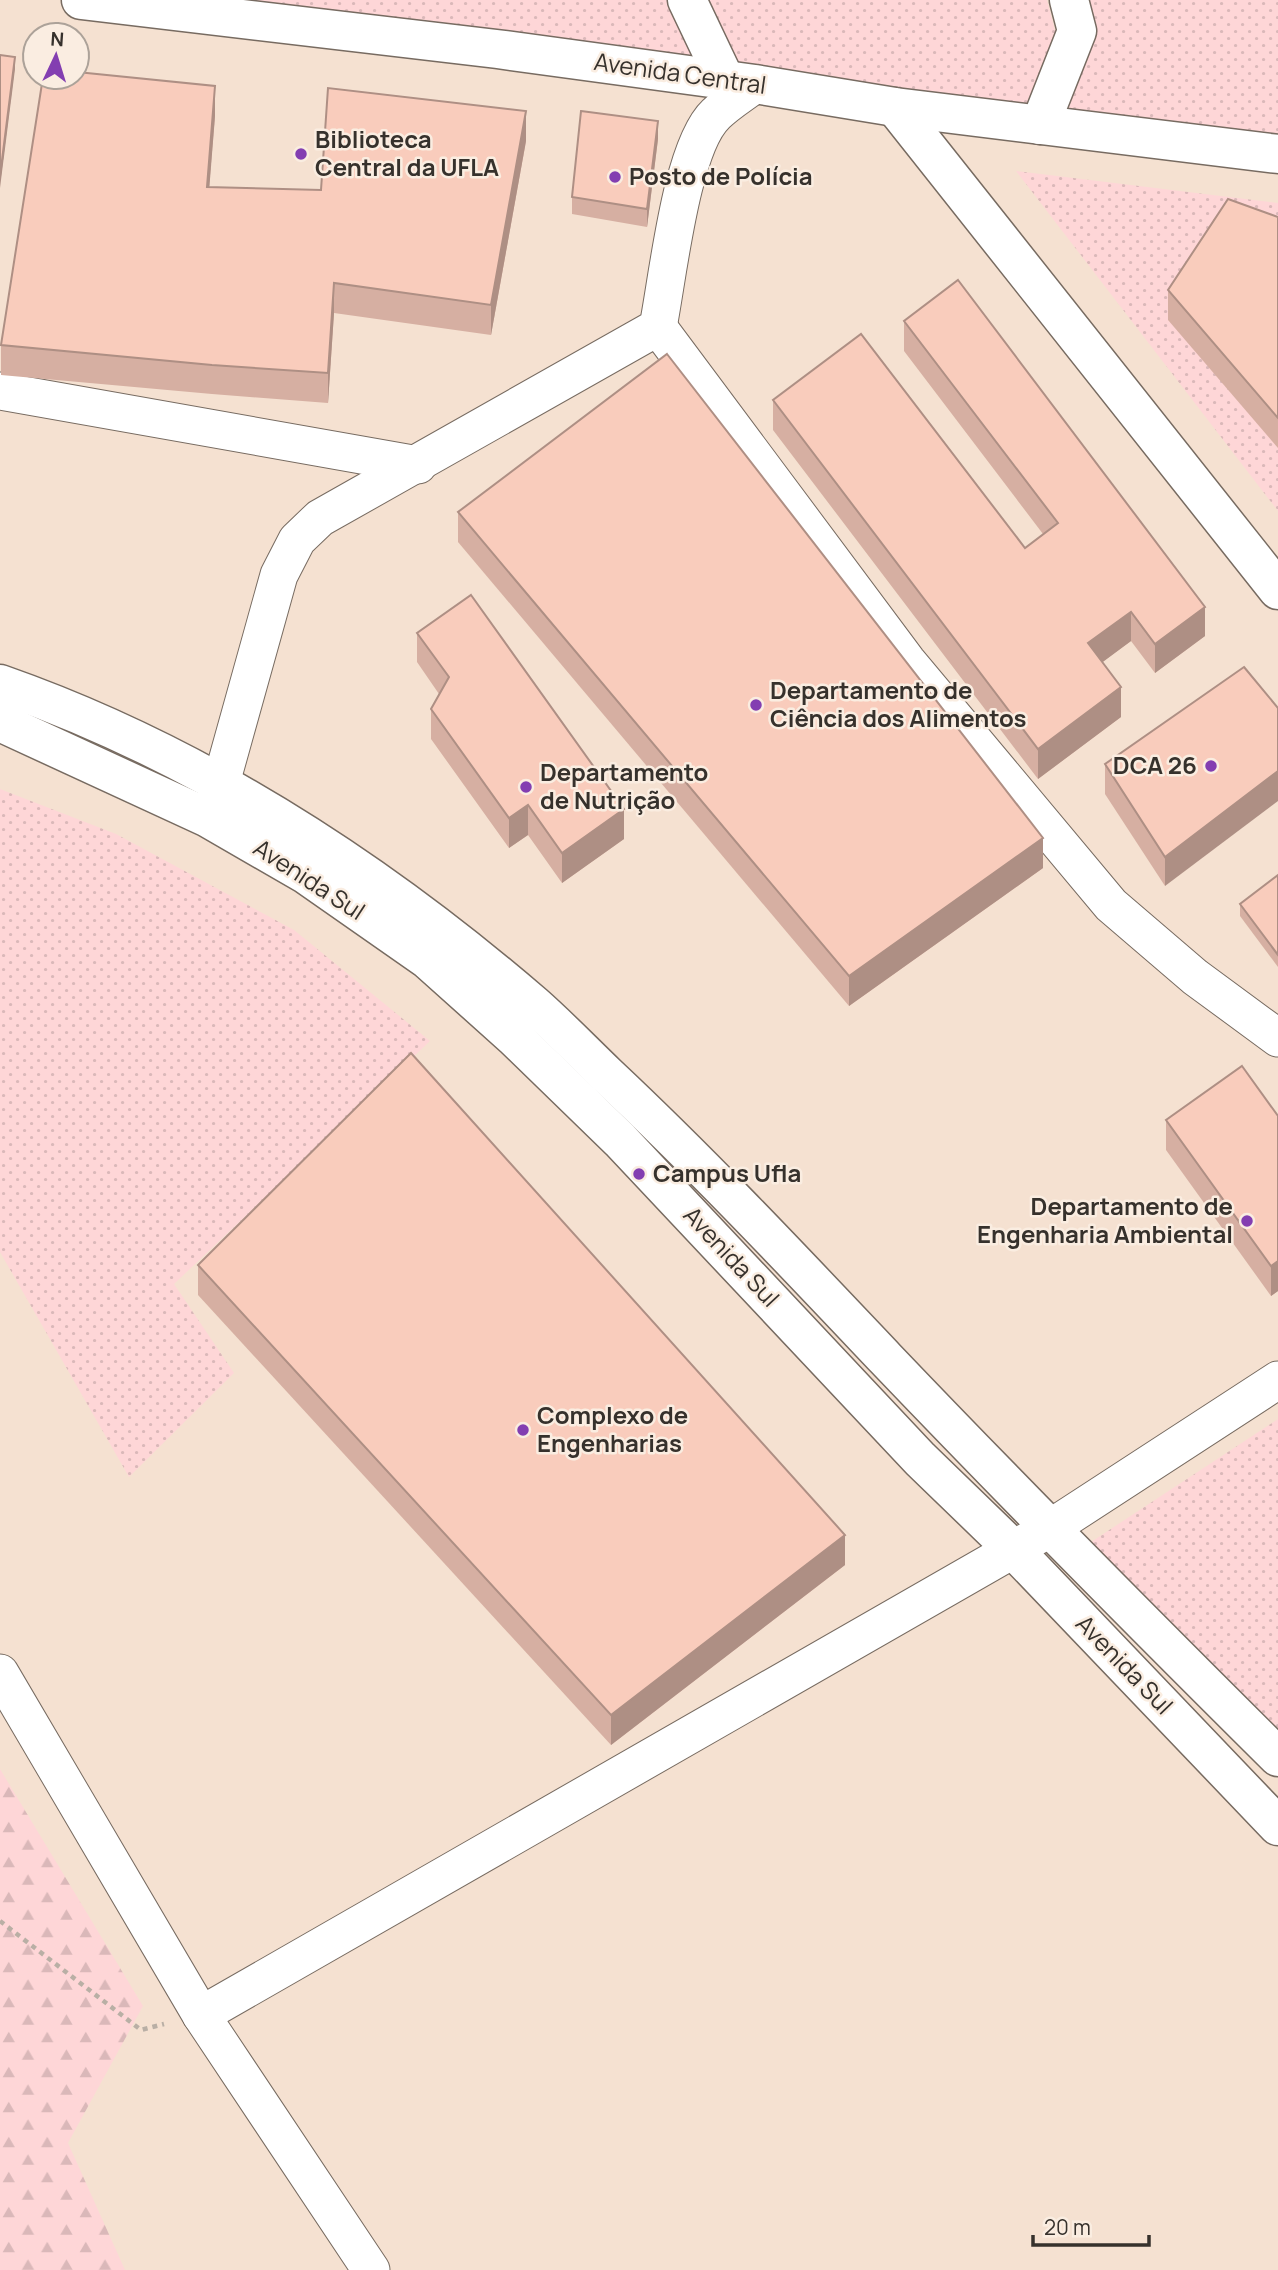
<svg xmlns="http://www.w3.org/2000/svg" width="1278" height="2270" viewBox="0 0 1278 2270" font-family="Manrope,sans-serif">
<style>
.built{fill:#f5e1d1;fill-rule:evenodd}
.forest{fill:url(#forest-firs)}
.park{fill:url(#park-dots)}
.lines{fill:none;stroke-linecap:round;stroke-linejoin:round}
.minor-casing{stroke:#776b61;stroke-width:39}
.tertiary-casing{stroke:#776b61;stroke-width:41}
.path{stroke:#b9afa5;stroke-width:4.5;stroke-dasharray:5 5;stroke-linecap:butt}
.minor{stroke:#fff;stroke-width:37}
.tertiary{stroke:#fff;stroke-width:38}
.wall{fill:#d6afa2}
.shaded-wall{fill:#ae8f84}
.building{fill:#f9ccbc;stroke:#ae8f84;stroke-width:2}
.poi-dot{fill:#833eb1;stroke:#faede1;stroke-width:2.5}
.labels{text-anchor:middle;stroke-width:5;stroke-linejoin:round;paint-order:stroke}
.street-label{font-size:24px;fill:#36312c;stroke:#faede1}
.poi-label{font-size:24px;font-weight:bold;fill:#36312c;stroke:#faede1;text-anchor:start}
</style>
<defs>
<pattern id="forest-firs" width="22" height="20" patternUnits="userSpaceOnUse" patternTransform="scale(1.75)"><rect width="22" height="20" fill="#fed6d7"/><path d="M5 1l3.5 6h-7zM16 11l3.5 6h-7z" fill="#dab8b9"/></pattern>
<pattern id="park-dots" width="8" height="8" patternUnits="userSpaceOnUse" patternTransform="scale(1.75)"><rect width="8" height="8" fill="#fed6d7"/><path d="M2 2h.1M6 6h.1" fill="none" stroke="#dab8b9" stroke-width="1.8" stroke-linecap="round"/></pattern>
</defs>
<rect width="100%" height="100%" fill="#faede1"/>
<path class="built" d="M0 0H1278V2270H0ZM35 35H77V77H35Z"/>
<path class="forest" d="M0 1769 143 2006 68 2143 125 2270H0Z"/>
<g class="park">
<path d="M205 0H671L705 66Z"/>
<path d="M703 0H1047L1059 46 1030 111 733 67Z"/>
<path d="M1078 0H1278V141L1057 116Z"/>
<path d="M1016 171 1278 203V511Z"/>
<path d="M0 789 116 834 294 930 430 1041 174 1284 234 1373 129 1477 0 1252Z"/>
<path d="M1278 1419V1742L1088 1544Z"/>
</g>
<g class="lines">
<defs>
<g id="minor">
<path d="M658 327 907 661 1111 905 1195 977 1278 1038"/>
<path d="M0 391 418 465"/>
<path d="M210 813 221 783 279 575 297 540 320 518 658 327C668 277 681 147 716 114 727 103 742 94 755 84"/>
<path d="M0 1673 201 2015 371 2270"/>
<path d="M201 2015 1049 1529 1278 1380"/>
</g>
<g id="tertiary">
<path d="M81 0 497 49 755 84 895 107 1278 154"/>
<path d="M687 0 725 80"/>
<path d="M895 107 1278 590"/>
<path d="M1040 125 1077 31 1069 0"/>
<path d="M0 684C197 753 376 869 534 1005 559 1027 583 1052 607 1075 704 1166 795 1263 886 1359 1015 1494 1146 1626 1278 1757"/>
<path d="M0 722 208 818 305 874 428 960 515 1038 620 1140 920 1459 1014 1550 1278 1826"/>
</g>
</defs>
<use href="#minor" class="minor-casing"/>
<use href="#tertiary" class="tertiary-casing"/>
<path class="path" d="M0 1921 141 2030 164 2024"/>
<use href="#minor" class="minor"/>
<use href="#tertiary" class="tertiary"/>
</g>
<g class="wall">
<path d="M215 116 209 187 321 190 526 141 491 335 334 313 328 403 212 394 1 375V345Z"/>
<path d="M658 139 647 227 572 214V197Z"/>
<path d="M1278 217V448L1168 320V290Z"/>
<path d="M904 321 1205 636 1155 673 1131 641 1102 662 1121 717 1038 779 773 430V400L1025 548 1043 534 904 351Z"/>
<path d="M458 512 1043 868 849 1006 458 542Z"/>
<path d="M417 633 624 839 562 883 528 835 509 848 431 739V709L439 694 417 662Z"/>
<path d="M1244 667 1165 886 1105 794V764Z"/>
<path d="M1278 875V967L1240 916V904Z"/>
<path d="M1278 1116V1291L1271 1296 1166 1150V1120Z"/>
<path d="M198 1265 845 1565 611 1745 198 1295Z"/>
</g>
<g class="shaded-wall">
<path d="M15 57V69L0 188V176Z"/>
<path d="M215 86V116L207 217V187Z"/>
<path d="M526 111V141L491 335V305Z"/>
<path d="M658 121V139L647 227V209Z"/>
<path d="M334 283V313L328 403V373Z"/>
<path d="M1205 607V636L1155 673V644Z"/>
<path d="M1131 612V641L1088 673V643Z"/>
<path d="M1121 687V717L1038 779V749Z"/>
<path d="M1278 771V801L1165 886V857Z"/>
<path d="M528 805V835L509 848V818Z"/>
<path d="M624 809V839L562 883V853Z"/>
<path d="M1043 838V868L849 1006V976Z"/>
<path d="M1278 1261V1291L1271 1296V1266Z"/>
<path d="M845 1535V1565L611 1745V1715Z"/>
</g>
<g class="building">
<path d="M0 55 15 57 0 176Z"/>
<path d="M77 72 215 86 207 187 321 190 328 88 526 111 491 305 334 283 328 373 212 365 1 345 43 77H77Z"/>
<path d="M581 111 658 121 647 209 572 197Z"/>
<path d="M1228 199 1278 217V418L1168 290Z"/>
<path d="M958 280 1205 607 1155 644 1131 612 1088 643 1121 687 1038 749 773 400 861 334 1025 548 1058 523 904 321Z"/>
<path d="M667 354 1043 838 849 976 458 512Z"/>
<path d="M471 595 624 809 562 853 528 805 509 818 431 709 449 677 417 633Z"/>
<path d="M1244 667 1278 708V771L1165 857 1105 764Z"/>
<path d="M1278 875V955L1240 904Z"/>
<path d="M411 1053 845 1535 611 1715 198 1265Z"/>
<path d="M1242 1066 1278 1116V1261L1271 1266 1166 1120Z"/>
</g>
<g class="poi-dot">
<circle cx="301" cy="154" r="7"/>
<circle cx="615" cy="177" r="7"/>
<circle cx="756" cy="705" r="7"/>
<circle cx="1211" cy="766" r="7"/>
<circle cx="526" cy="787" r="7"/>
<circle cx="639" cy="1174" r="7"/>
<circle cx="1247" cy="1221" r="7"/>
<circle cx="523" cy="1430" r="7"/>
</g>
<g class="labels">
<g class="street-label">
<text transform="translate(680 74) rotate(8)" y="8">Avenida Central</text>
<text transform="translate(309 880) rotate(33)" y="8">Avenida Sul</text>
<text transform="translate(731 1257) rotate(47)" y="8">Avenida Sul</text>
<text transform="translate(1124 1665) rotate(46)" y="8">Avenida Sul</text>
</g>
<g class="poi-label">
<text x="315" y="148">Biblioteca<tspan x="315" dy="28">Central da UFLA</tspan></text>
<text x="629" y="185">Posto de Polícia</text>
<text x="770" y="699">Departamento de<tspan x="770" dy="28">Ciência dos Alimentos</tspan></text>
<text x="1197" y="774" text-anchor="end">DCA 26</text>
<text x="540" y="781">Departamento<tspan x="540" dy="28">de Nutrição</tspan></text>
<text x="653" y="1182">Campus Ufla</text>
<text x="1233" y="1215" text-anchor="end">Departamento de<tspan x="1233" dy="28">Engenharia Ambiental</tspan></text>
<text x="537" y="1424">Complexo de<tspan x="537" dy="28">Engenharias</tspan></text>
</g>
</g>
<g transform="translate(56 56) rotate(4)"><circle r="33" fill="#faede1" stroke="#aca299" stroke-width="2"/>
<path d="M0-5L12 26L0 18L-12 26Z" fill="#833eb1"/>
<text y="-10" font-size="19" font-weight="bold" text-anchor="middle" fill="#36312c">N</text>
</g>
<path d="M1033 2235v10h116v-10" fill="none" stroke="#36312c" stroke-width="3.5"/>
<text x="1044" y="2235" font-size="21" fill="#36312c" stroke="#faede1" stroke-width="5" paint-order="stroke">20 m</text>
</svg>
